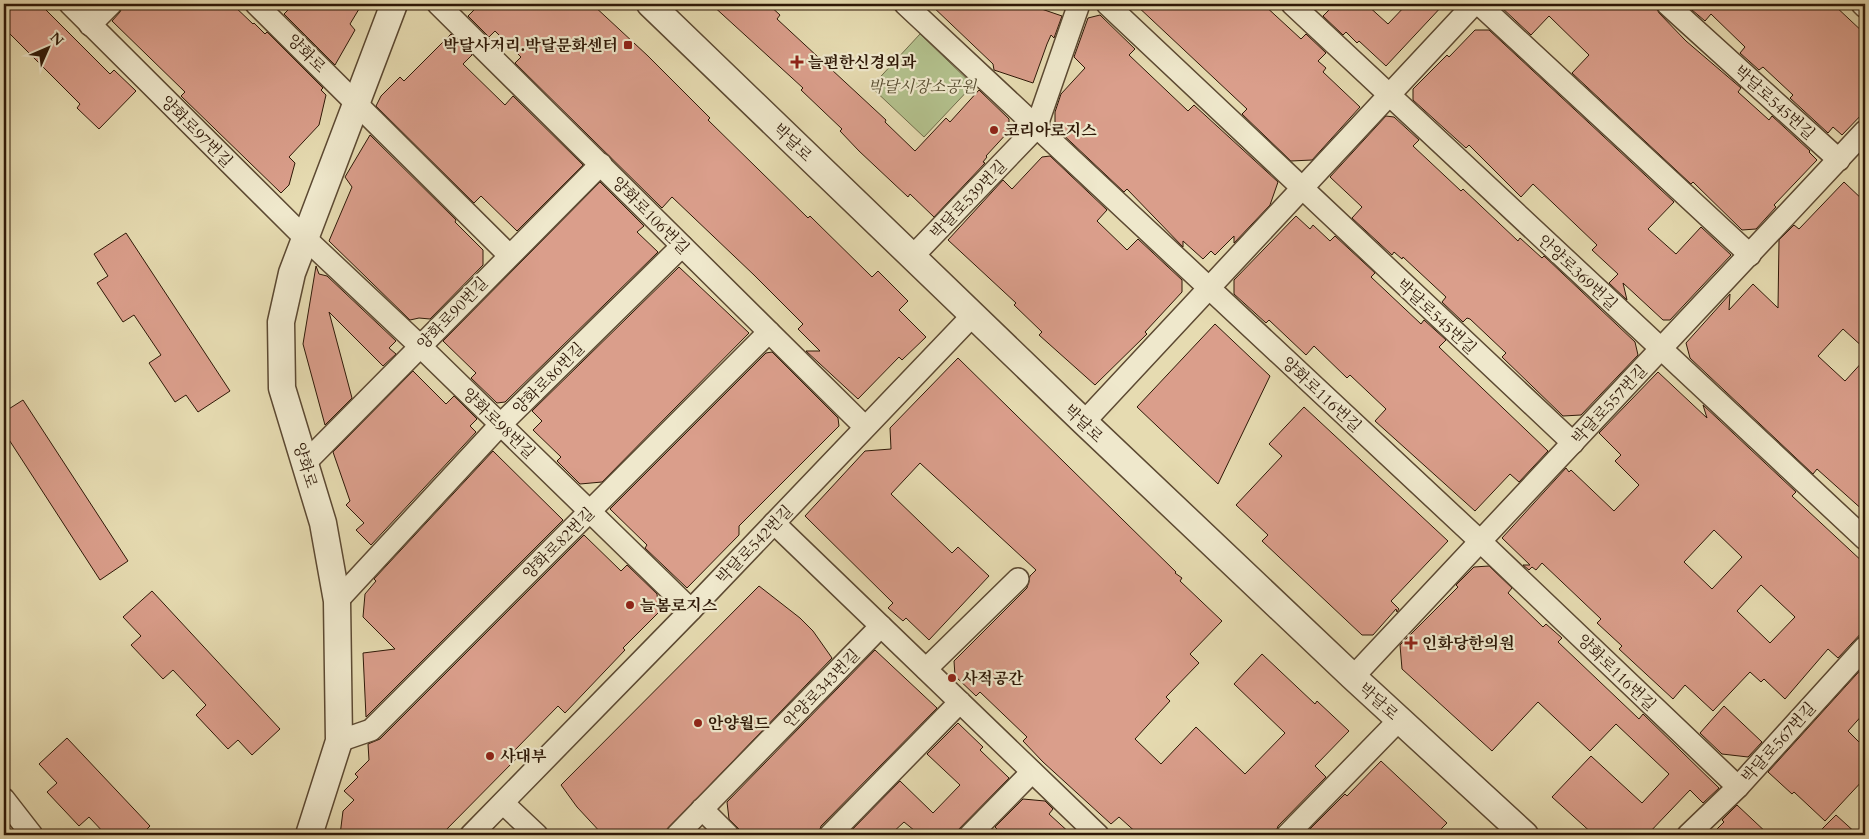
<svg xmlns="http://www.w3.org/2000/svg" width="1869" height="839" viewBox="0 0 1869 839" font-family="Cardo,'Noto Serif KR',serif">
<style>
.green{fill:#b3c18d;stroke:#706c4a}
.building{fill:#da9e8b;stroke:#2e1807;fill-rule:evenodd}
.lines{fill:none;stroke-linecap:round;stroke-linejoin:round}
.minor-casing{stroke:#5c4932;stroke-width:24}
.tertiary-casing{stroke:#5c4932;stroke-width:29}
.minor{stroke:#efe8cc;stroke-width:21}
.tertiary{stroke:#efe8cc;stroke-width:26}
.poi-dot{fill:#8f2418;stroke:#efe8cc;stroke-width:2}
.labels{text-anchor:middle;stroke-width:4.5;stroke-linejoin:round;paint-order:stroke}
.poi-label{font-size:16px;font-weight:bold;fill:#2e1807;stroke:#efe8cc;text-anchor:start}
.street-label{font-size:16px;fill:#2e1807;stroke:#efe8cc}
.park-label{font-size:16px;font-style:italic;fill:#564b2f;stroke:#efe8cc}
</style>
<rect width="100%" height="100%" fill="#e6dbb1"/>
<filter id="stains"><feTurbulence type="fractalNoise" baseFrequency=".004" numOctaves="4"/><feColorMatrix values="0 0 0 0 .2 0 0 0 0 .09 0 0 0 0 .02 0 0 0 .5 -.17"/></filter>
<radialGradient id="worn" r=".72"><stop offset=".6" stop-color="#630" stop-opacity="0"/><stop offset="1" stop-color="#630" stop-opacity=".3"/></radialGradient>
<path class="green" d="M920 34 973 85 924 137 871 87Z"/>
<g class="building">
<path d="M4 4H40L110 74 114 70 136 91 99 129 77 108 80 104 4 28Z"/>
<path d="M123 4H232L253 24 254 23 265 34 267 32 323 88 321 90 326 95 319 125 289 157 295 163 289 185 281 193 181 96 185 92 112 21 120 12Z"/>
<path d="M294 4H362L350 24 355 30 335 65 284 14Z"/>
<path d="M480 4H592L648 56 710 118 708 120 808 218 810 216 872 277 878 271 908 301 899 310 926 337 902 360 899 357 858 399 806 351H820L798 329 803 324 754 275 672 197 662 208 515 63 521 57 495 31 489 37 468 16Z"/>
<path d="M711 4H768L780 15 777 19 886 120 885 122 915 151 946 118 950 122 979 90 1009 119V131L986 156 987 157 983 162 985 163 934 217 910 194 908 197 859 151 840 131 842 129 801 90 803 88Z"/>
<path d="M930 4H1027L1062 16 1054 38 1051 35 1047 44 1033 83 994 70 993 64Z"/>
<path d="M1135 4H1263L1301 39 1306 34 1326 53 1318 61 1326 68 1323 72 1360 107 1312 160 1291 161 1242 114 1247 109Z"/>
<path d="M1335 4H1366L1388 24 1407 4H1444L1386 66 1359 41 1357 43 1346 32 1343 35 1323 16Z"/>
<path d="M1500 4H1655L1659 13 1686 41 1741 88 1738 92 1769 120 1772 116 1810 151 1809 152 1817 160 1774 205 1776 207 1756 229 1742 230 1693 182 1691 184 1572 73 1589 55 1549 16 1531 35 1500 6Z"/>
<path d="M1685 4H1833L1865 34V111L1842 135 1833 127 1828 133 1790 98 1793 95 1763 67 1759 70 1740 53 1745 47 1711 14 1705 21Z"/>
<path d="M1100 15 1135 49 1129 55 1188 111 1194 105 1278 182 1270 205 1234 243V236L1215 255 1211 251 1203 259 1183 241V247L1127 189 1124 192 1055 127V112L1061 94 1085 68 1074 57 1088 18Z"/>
<path d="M1475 30H1489L1674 202 1648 229 1676 254 1701 227 1731 255 1670 320H1663L1623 283 1627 300 1609 283 1618 274 1592 250 1597 245 1533 184 1521 197 1469 145 1466 148 1413 100V89L1447 55 1449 57Z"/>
<path d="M451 34 472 55 463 64 505 105 513 96 583 165 517 231 481 196 474 203 376 106 381 96 400 77 404 81Z"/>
<path d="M1386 116 1394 117 1419 140 1413 146 1461 191 1463 189 1518 241 1520 238 1542 258 1544 256 1635 342 1638 355 1581 415 1563 416 1502 357 1506 353 1470 319 1467 318 1463 322 1442 302 1446 297 1403 257 1402 259 1394 252 1392 255 1352 218 1362 207 1330 177Z"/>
<path d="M370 135 456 220 455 222 483 250V265L430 319 419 318 410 320 329 241 352 187 345 177Z"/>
<path d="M1050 156 1107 210 1097 221 1127 250 1138 239 1182 280V292L1145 332 1147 334 1095 385 1039 335 1042 332 1014 305 1016 303 948 240 1003 180 1012 189 1042 157Z"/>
<path d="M600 182 644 226 637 232 658 252 505 402 497 403 471 378 476 373 443 341Z"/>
<path d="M1844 182 1865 202V349L1843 329 1818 356 1845 381 1865 359V512L1817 469 1813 474 1690 358 1686 343 1730 294 1729 310 1753 284 1778 308 1779 240 1794 225 1799 229Z"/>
<path d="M1296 216 1310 229 1313 225 1330 241 1335 236 1375 273 1371 277 1421 324 1424 320 1446 340 1439 347 1548 451 1519 482 1510 474 1475 511 1375 421 1386 409 1350 375 1347 378 1314 346 1306 355 1269 320 1266 323 1234 294V280Z"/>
<path d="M126 233 230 391 198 412 186 395 175 402 149 363 161 355 134 315 123 322 97 283 108 276 94 254Z"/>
<path d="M316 266 319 274 327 276 396 341 389 348 396 354 383 366 329 312 352 398 325 425 303 344Z"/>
<path d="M679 267 749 333 602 482 580 484 557 461 561 457 533 430 542 421 532 411Z"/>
<path d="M1215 324 1270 376 1218 484 1137 407Z"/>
<path d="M772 352 838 418 839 426 739 526V535L687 588 645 548 647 545 610 509 766 353Z"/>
<path d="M958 358 1176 572 1175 573 1182 578 1180 581 1222 621 1190 654 1199 663 1166 697 1170 701 1135 739 1161 764 1196 727 1245 774 1285 733 1234 684 1262 654 1315 704 1317 701 1349 731 1315 766 1326 777 1278 826 1275 835H1139L1119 817 1111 824 1043 762 1023 741 1027 737 980 692 976 696 955 676 954 661 1027 588 1030 576 1036 570 920 463 891 494 952 553 958 547 989 576 929 640 906 618 903 621 888 608 893 603 805 516 865 451 891 449 890 428Z"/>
<path d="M413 371 446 404 454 396 477 419 470 426 476 432 371 545 356 530 364 523 346 505 350 501 333 452Z"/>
<path d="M1658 372 1707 418 1703 405 1796 492 1792 496 1865 564V629L1838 658 1828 649 1785 699 1764 679 1761 682 1750 672 1713 711 1685 685 1673 699 1619 649 1622 646 1597 623 1601 619 1542 563 1536 570 1532 567 1529 570 1523 565H1530L1502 538 1566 468 1569 472 1571 470 1614 511 1639 485 1615 461 1621 455 1599 433ZM1714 530 1742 557 1712 589 1684 562ZM1761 585 1795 617 1770 643 1737 611Z"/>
<path d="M23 400 128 561 100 580 4 432V412Z"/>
<path d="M1304 407 1448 541 1391 601 1399 609 1397 612 1396 609 1373 635H1362L1262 541 1268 535 1236 505 1282 456 1269 444Z"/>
<path d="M493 451 563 520 366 717 363 653 395 649 363 617 365 594 376 581 374 579Z"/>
<path d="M584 535 621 571 627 565 657 594 659 612 623 648 625 650 565 713 558 706 513 752 518 757 441 835H340L343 811 354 800 344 791 358 777 355 774 369 760 368 744 380 739Z"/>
<path d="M1489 566 1512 588 1508 593 1543 627 1546 624 1562 638 1558 642 1639 719 1643 714 1719 788 1703 803 1690 790 1647 835H1594L1552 797 1591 756 1642 803 1669 774 1616 724 1590 751 1538 702 1492 751 1402 669 1400 645 1458 587 1456 585 1474 567Z"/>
<path d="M759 586 800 618 813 631 832 658 662 835H603L577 807 561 785Z"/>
<path d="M152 591 280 729 252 755 238 740 228 749 196 715 206 705 173 670 163 679 131 645 141 636 123 617Z"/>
<path d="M875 650 937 708 821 826 818 835H745L729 819 727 802Z"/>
<path d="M1865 665V712L1848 731 1865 748V778L1825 821 1794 792 1792 794 1768 772Z"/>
<path d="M1724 706 1762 742 1748 757 1722 754 1700 733Z"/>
<path d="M958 723 983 747 980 750 1009 778 953 835H920L904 822 890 835H847L900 781 933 813 960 785 927 754Z"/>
<path d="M67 738 150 826 141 835H106L89 817 79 826 47 792 57 783 39 764Z"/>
<path d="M1381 761 1447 823 1435 835H1304L1345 794 1347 796Z"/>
<path d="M1023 799 1045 801 1053 809 1049 814 1072 835H1003L995 827Z"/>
<path d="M1737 805 1769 835H1711L1724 822 1722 820Z"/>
<path d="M1836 815 1858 835H1816Z"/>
</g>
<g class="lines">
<defs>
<g id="minor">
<path d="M70 4 305 238 420 346 691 610"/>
<path d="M256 4 509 255"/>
<path d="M438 4 865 427"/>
<path d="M905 4 1481 542 1738 787"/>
<path d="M1107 4 1573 443"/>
<path d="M1292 4 1865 539"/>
<path d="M1479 4 1750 255"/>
<path d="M1667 4 1839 160"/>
<path d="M1862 4 1865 7"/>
<path d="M90 25 111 4"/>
<path d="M912 257 1036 128 1079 4"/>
<path d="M1084 422 1474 4"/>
<path d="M305 463 601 164"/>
<path d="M774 523 1098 835"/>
<path d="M337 601 501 424 682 246"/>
<path d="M926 669 1018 579"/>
<path d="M1353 677 1865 131"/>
<path d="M339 741 371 730 769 332"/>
<path d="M4 799 32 835"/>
<path d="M503 803 537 835"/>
<path d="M702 809 728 835"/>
<path d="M471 835 691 610 972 316"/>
<path d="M677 835 881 626"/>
<path d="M830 835 960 702"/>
<path d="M970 835 1032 772"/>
<path d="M1287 835 1400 719"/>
<path d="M1688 835 1738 787 1865 647"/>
</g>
<g id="tertiary">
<path d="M650 4 1084 422 1353 677 1525 835"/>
<path d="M309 835 339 741 337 601 323 523 282 388 281 322 292 273 394 4"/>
</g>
</defs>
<use href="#minor" class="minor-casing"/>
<use href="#tertiary" class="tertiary-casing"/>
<use href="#minor" class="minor"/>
<use href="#tertiary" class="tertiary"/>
</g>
<g class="poi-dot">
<rect x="623" y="40" width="10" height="10" rx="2.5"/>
<path d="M794.5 54.5h5v5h5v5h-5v5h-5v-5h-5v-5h5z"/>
<circle cx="994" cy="130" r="5"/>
<circle cx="630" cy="605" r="5"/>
<path d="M1408.5 635.5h5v5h5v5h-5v5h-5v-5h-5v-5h5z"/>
<circle cx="952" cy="678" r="5"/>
<circle cx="698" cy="723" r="5"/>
<circle cx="490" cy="756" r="5"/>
</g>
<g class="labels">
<g class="poi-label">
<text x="618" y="51" text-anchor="end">박달사거리.박달문화센터</text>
<text x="808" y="68">늘편한신경외과</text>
<text x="1004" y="136">코리아로지스</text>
<text x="640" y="611">늘봄로지스</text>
<text x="1422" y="649">인화당한의원</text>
<text x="962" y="684">사적공간</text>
<text x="708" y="729">안양월드</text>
<text x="500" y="762">사대부</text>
</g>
<g class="street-label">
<text transform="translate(307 53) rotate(45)" y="6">양화로</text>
<text transform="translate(1775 102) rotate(42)" y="6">박달로545번길</text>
<text transform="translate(197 131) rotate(45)" y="6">양화로97번길</text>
<text transform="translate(793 142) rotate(44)" y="6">박달로</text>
<text transform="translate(968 199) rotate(-46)" y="6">박달로539번길</text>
<text transform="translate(651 215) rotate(45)" y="6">양화로106번길</text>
<text transform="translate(1578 272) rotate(43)" y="6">안양로369번길</text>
<text transform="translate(452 313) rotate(-46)" y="6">양화로90번길</text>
<text transform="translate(1437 316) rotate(43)" y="6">박달로545번길</text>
<text transform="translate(548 378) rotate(-45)" y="6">양화로86번길</text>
<text transform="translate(1322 394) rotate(43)" y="6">양화로116번길</text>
<text transform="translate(1609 404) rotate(-47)" y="6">박달로557번길</text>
<text transform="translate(499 423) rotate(44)" y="6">양화로98번길</text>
<text transform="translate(1084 423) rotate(44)" y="6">박달로</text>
<text transform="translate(306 465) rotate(73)" y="6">양화로</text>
<text transform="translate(558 543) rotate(-45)" y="6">양화로82번길</text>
<text transform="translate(754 544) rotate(-46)" y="6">박달로542번길</text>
<text transform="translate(1617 672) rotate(44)" y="6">양화로116번길</text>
<text transform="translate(821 688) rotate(-46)" y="6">안양로343번길</text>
<text transform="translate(1379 701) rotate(42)" y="6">박달로</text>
<text transform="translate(1778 742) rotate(-48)" y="6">박달로567번길</text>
</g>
<g class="park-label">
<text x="922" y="92">박달시장소공원</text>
</g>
</g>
<rect width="1869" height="839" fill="none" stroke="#e6dbb1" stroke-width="20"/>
<rect x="5" y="5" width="1859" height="829" fill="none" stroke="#2e1807" stroke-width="2.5"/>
<rect x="10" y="10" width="1849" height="819" fill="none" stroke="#2e1807"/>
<g transform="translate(48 48) rotate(45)" stroke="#efe8cc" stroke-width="4" paint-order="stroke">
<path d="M0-4L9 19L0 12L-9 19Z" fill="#2e1807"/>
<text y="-8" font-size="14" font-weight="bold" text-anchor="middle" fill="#2e1807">N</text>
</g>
<rect width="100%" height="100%" filter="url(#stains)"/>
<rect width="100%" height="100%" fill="url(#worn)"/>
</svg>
